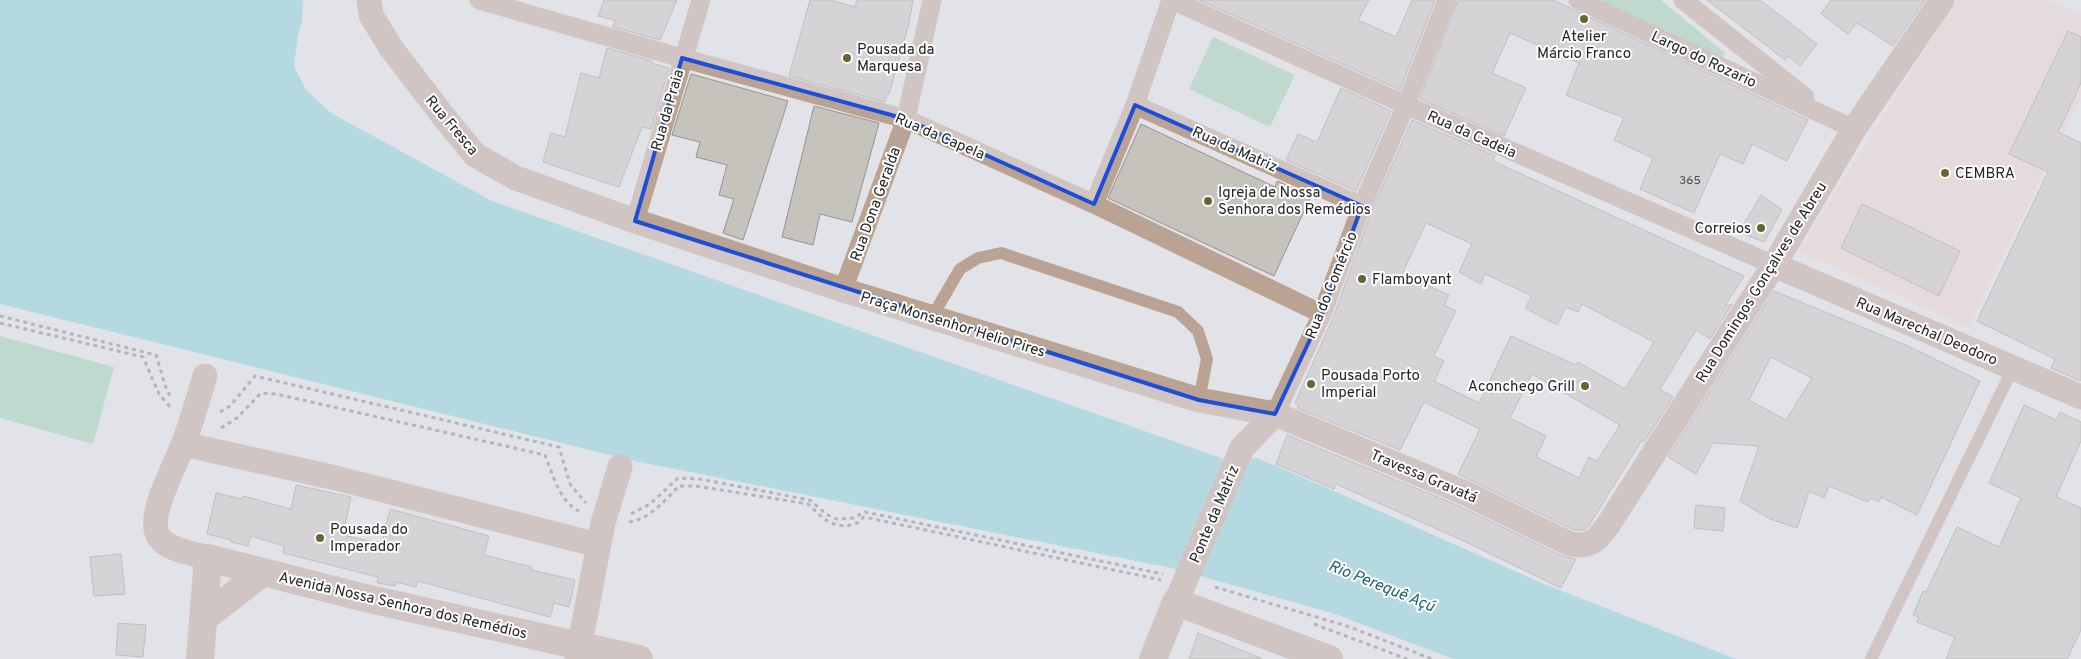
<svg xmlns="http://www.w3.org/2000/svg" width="2081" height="659" viewBox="0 0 2081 659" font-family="Overpass,sans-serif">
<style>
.education{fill:#ecd2cd}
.green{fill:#96cfb0}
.water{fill:#7eced8}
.building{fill:#c6c2bc;stroke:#97938e;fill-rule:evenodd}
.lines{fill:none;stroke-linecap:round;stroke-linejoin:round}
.path{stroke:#7d7d81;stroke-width:3;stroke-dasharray:4 4;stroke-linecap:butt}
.service{stroke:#bba393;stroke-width:12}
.pedestrian{stroke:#bba393;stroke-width:19}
.minor{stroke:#bba393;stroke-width:25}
.tertiary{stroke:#bba393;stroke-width:28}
.marked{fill:none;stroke:#1d4ed8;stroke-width:4;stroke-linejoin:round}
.poi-dot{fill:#686532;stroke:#fff;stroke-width:2}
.labels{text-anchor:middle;stroke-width:4;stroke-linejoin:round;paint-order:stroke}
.number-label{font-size:12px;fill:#4c4c4c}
.poi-label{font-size:15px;fill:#232426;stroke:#fff;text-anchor:start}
.street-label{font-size:15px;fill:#232426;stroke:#fff}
.water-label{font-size:16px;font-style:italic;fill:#1f6168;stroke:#fff}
</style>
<rect width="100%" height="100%" fill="#e2e2e9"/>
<path class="education" d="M1956 0H2049L2081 15V96L1968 327 1798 251Z"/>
<g class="green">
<path d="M1602 0H1661L1725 53 1722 59 1601 3Z"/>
<path d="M1213 37 1295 75 1270 127 1189 89Z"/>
<path d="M0 336 114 367 93 444 0 418Z"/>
</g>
<path class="water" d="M0 0H303L302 21 298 35 294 66 306 90 331 113 492 201 1224 459 1257 458 1350 498 1544 584 1736 659H1453L1335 614 1176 569 630 460 0 304Z"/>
<g class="building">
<path d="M604 0H677L660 40 613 27 615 20 598 16Z"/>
<path d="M810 0H830L855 7 857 0H913L909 23 889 94 887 93 885 102 789 76Z"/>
<path d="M1199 0H1369L1358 20 1396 37 1412 0H1435L1400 90Z"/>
<path d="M1458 0H1553L1808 120 1787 161 1752 144 1743 164 1720 154 1694 213 1640 189 1653 158 1614 140 1624 118 1566 95 1579 63 1510 33 1492 73 1526 88 1504 136 1420 99Z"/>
<path d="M1707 0H1760L1817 44 1800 66 1788 56 1785 60Z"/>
<path d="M1831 0H1925L1893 46 1857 23 1848 34 1821 14Z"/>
<path d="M2068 31 2081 37V83L2058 132 2081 143V381L2051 368 2055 359 1977 321 2048 172 2009 154Z"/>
<path d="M607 48 652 61 651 63 669 68 651 129 642 127 619 187 543 162 551 133 565 137 581 73 599 78Z"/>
<path d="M691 74 788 101 743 240 723 233 734 199 719 195 727 165 696 157 700 142 672 135Z"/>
<path d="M1341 88 1391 111 1356 191 1286 160 1298 134 1317 142Z"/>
<path d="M814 106 879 123 852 222 820 214 813 245 782 237Z"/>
<path d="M1412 120 1495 156 1493 161 1744 276 1725 306 1732 304 1710 339 1696 330 1660 389 1673 397 1644 442 1642 440 1588 527 1584 530H1574L1458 474 1480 429 1424 402 1400 450 1297 408 1299 405 1295 403 1333 318 1372 210ZM1426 223 1472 244 1459 272 1481 284 1485 274 1532 296 1525 308 1557 325 1566 307 1578 312 1582 304 1654 342 1625 389 1578 362 1576 365 1511 336 1479 403 1434 381 1444 361 1434 356 1456 311 1444 305 1449 295 1402 274ZM1532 374 1620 425 1597 461 1589 457 1579 478 1536 457 1546 436 1510 418Z"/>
<path d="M1141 124 1275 187 1277 181 1311 196 1274 276 1108 198Z"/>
<path d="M1761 195 1782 210 1764 242 1739 232Z"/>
<path d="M1862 204 1960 251 1939 296 1841 248Z"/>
<path d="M1774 291 1908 346 1980 381 1917 515 1881 497 1879 502 1870 498 1868 502 1829 486 1824 498 1809 491 1797 528 1770 519 1740 501 1759 446 1713 443 1696 474 1668 457ZM1771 357 1812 378 1786 420 1749 400Z"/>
<path d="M2024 405 2056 420 2060 412 2081 422V441L2056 497 2081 508V630L2067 659H1946L1955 637 1917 622 1919 617 1913 615 1923 591 1926 592 1957 527 1999 547 2021 498 1989 483Z"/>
<path d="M1287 435 1459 506 1564 557 1576 559 1561 588 1466 542 1336 484 1334 489 1276 464Z"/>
<path d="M296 485 351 497 343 535 382 544 390 509 489 536 484 555 532 567 531 570 575 580 569 607 554 603 550 617 418 581 416 587 396 582 395 586 377 583 378 577 283 553 284 546 251 536 248 546 231 542V540L207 534 216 493 242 499 243 496 291 509Z"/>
<path d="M1696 505 1725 508 1723 531 1694 528Z"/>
<path d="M121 554 125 594 94 596 90 557Z"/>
<path d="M118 623 146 625 143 657 116 655Z"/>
<path d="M1198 633 1261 658V659H1189Z"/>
</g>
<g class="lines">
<g class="path">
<path d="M0 316 156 355 167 391 172 398"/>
<path d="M0 323 143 357 159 394 170 407"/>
<path d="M220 412 230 406 255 376 559 447 570 484 586 503"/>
<path d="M221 428 237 418 261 393 276 394 545 455C554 477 559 502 582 513"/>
<path d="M631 514 650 504 678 478 700 479 810 500 826 514 836 519 853 518 865 512 1163 574"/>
<path d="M629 522C649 520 665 500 679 486H696L808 504 824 519 836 525 847 526 857 523 864 517 1161 580"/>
<path d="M1215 587 1350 627 1432 659"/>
<path d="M1314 624 1407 659"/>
</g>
<g class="service">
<path d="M932 317 960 269 978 258 1001 253 1178 312 1198 331 1207 359 1199 400"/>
<path d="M1871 659 2013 368"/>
</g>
<g class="pedestrian">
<path d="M479 0 682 58 906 119 1094 204 1322 314"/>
<path d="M1172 0 1406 105 1774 265"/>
<path d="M1578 0 1854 129"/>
<path d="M1683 0 1805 97"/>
<path d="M1135 105 1362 206"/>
<path d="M1094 204 1135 105 1171 0"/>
<path d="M635 221 701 0"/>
<path d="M843 290 906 119 932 0"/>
<path d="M1275 414 1322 314 1362 206 1406 105 1447 0"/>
</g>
<g class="minor">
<path d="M369 0 371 15 391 48 444 117 475 155 516 178 635 221 843 290 1199 400 1275 414 1465 493 1570 544C1592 548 1598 539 1610 522L1774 265 1854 129 1942 0"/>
<path d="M1774 265 2081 397"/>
<path d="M205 376C198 398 192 421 184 442 177 463 145 517 159 537 168 551 194 553 208 558"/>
<path d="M183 444 336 478 598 545"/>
<path d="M1176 602 1242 448 1275 414"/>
<path d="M577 659 603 523 620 467"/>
</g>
<g class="tertiary">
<path d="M204 618 263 572"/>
<path d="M200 659 208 558 365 598 639 659"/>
<path d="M1153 659 1176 602 1329 659"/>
</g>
</g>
<path d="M0 0H2081V659H0ZM682 58 906 119 1094 204 1135 105 1362 206 1322 314 1275 414 1199 400 635 221Z" fill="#e2e2e9" fill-opacity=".55" fill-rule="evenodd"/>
<path class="marked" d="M682 58 906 119 1094 204 1135 105 1362 206 1322 314 1275 414 1199 400 635 221Z"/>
<g class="poi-dot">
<circle cx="1584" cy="19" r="5"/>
<circle cx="847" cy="58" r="5"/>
<circle cx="1945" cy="173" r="5"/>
<circle cx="1208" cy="201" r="5"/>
<circle cx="1761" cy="228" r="5"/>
<circle cx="1362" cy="279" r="5"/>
<circle cx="1311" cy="384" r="5"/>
<circle cx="1585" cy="386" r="5"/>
<circle cx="320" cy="538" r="5"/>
</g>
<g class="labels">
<g class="number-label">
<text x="1690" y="184">365</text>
</g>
<g class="poi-label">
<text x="1584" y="41" text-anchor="middle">Atelier<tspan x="1584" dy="17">Márcio Franco</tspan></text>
<text x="857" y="54">Pousada da<tspan x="857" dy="17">Marquesa</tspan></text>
<text x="1955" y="178">CEMBRA</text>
<text x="1218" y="197">Igreja de Nossa<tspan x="1218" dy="17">Senhora dos Remédios</tspan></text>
<text x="1751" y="233" text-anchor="end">Correios</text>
<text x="1372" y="284">Flamboyant</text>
<text x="1321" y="380">Pousada Porto<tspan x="1321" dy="17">Imperial</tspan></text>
<text x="1575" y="391" text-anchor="end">Aconchego Grill</text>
<text x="330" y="534">Pousada do<tspan x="330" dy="17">Imperador</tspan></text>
</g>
<g class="street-label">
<text transform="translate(1704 59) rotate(25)" y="5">Largo do Rozario</text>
<text transform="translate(667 110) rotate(-74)" y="5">Rua da Praia</text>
<text transform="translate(452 125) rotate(50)" y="5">Rua Fresca</text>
<text transform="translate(1472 134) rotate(24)" y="5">Rua da Cadeia</text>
<text transform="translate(940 136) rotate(23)" y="5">Rua da Capela</text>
<text transform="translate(1235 149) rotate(24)" y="5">Rua da Matriz</text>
<text transform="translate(875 204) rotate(-70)" y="5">Rua Dona Geralda</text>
<text transform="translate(1761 282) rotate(-58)" y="5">Rua Domingos Gonçalves de Abreu</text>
<text transform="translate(1331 285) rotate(-68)" y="5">Rua do Comércio</text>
<text transform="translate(953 324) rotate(17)" y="5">Praça Monsenhor Helio Pires</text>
<text transform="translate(1927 331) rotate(23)" y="5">Rua Marechal Deodoro</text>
<text transform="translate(1424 476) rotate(23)" y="5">Travessa Gravatá</text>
<text transform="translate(1214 514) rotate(-67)" y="5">Ponte da Matriz</text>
<text transform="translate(403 605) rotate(13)" y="5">Avenida Nossa Senhora dos Remédios</text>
</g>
<g class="water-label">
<text transform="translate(1382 585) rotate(22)" y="6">Rio Perequê Açú</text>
</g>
</g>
</svg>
